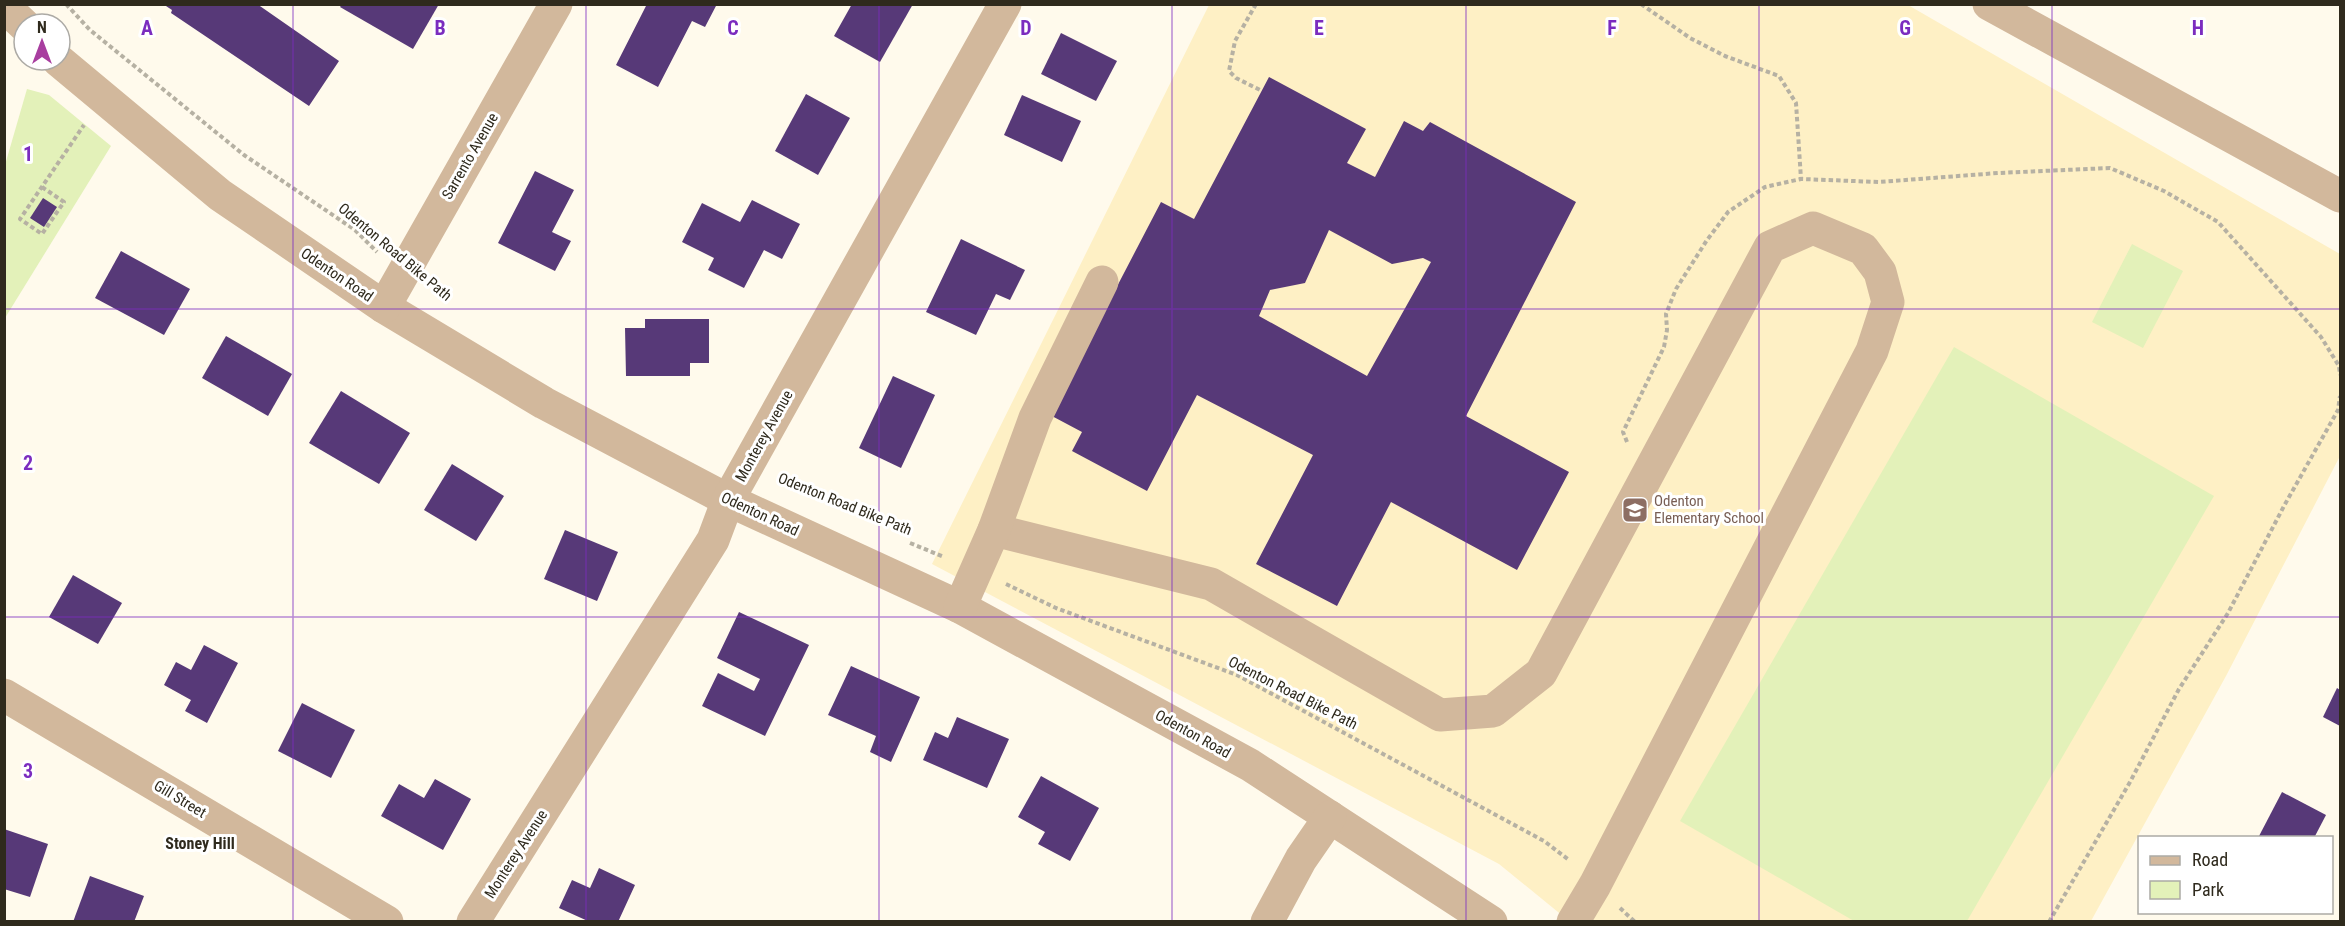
<svg xmlns="http://www.w3.org/2000/svg" width="2345" height="926" viewBox="0 0 2345 926" font-family="'Roboto Condensed',sans-serif">
<style>
.built{fill:#fef0c5}
.green{fill:#e3f1b9}
.building{fill:#573978;fill-rule:evenodd}
.lines{fill:none;stroke-linecap:round;stroke-linejoin:round}
.path{stroke:#b6b1a3;stroke-width:4;stroke-dasharray:4.5 3;stroke-linecap:butt}
.minor{stroke:#d2b89c;stroke-width:33}
.grid{fill:none;stroke:#7b2cbf;stroke-width:1.5;stroke-opacity:0.55}
.labels{text-anchor:middle;stroke-width:6;stroke-linejoin:round;paint-order:stroke}
.street-label{font-size:15px;fill:#2f2a1d;stroke:#fff}
.education-label{font-size:15px;fill:#785e54;stroke:#fff;text-anchor:start}
.neighbourhood-label{font-size:16px;font-weight:bold;fill:#2f2a1d;stroke:#fff}
.grid-label{font-size:20px;text-anchor:middle;font-weight:bold;fill:#7b2cbf;stroke:#fff;stroke-width:6;stroke-linejoin:round;paint-order:stroke}
</style>
<rect width="100%" height="100%" fill="#fffaec"/>
<path class="built" d="M1209 5H1908L2340 254V456L2226 676 2091 921H1569L1499 864 932 564Z"/>
<g class="green">
<path d="M27 89 49 95 111 146 5 318V165Z"/>
<path d="M2132 244 2183 271 2143 348 2092 322Z"/>
<path d="M1954 347 2214 496 1967 921H1854L1680 821Z"/>
</g>
<g class="building">
<path d="M163 4H257L339 61 309 106 171 13 172 10Z"/>
<path d="M342 4H439L413 49 340 7Z"/>
<path d="M647 4H717L705 27 692 21 658 87 616 65Z"/>
<path d="M852 4H913L880 62 834 36Z"/>
<path d="M1061 33 1117 61 1096 101 1041 74Z"/>
<path d="M1269 77 1366 129 1347 163 1375 177 1404 121 1423 131 1430 122 1576 202 1466 416 1569 472 1517 570 1391 502 1337 606 1256 564 1313 455 1197 395 1147 491 1072 451 1082 432 1050 415 1161 202 1194 219ZM1329 230 1392 264 1423 258 1431 262 1367 376 1259 316 1270 290 1305 283Z"/>
<path d="M806 94 850 118 818 175 775 151Z"/>
<path d="M1022 95 1081 121 1062 162 1004 135Z"/>
<path d="M535 171 574 190 552 232 571 241 555 271 498 243Z"/>
<path d="M43 198 57 207 44 227 30 218Z"/>
<path d="M752 200 800 224 782 259 764 250 744 288 708 270 714 258 682 242 702 203 740 222Z"/>
<path d="M961 239 1025 270 1010 300 996 294 976 335 926 312Z"/>
<path d="M121 251 190 289 164 335 95 298Z"/>
<path d="M645 319H709V363H690V376H626L625 328H645Z"/>
<path d="M226 336 292 374 268 416 202 378Z"/>
<path d="M893 376 935 395 901 468 859 448Z"/>
<path d="M341 391 410 433 379 484 309 443Z"/>
<path d="M452 464 504 496 476 541 424 510Z"/>
<path d="M565 530 618 552 597 601 544 579Z"/>
<path d="M73 575 122 603 98 644 49 617Z"/>
<path d="M739 612 809 645 765 736 702 706 718 673 754 691 760 679 717 658Z"/>
<path d="M204 645 238 663 207 723 185 711 191 700 164 685 176 662 191 670Z"/>
<path d="M851 666 920 697 891 762 870 752 876 736 828 715Z"/>
<path d="M2337 688 2340 690V726L2323 717Z"/>
<path d="M302 703 355 730 331 778 278 751Z"/>
<path d="M957 717 1009 739 987 788 923 760 935 732 948 738Z"/>
<path d="M1041 776 1099 808 1070 861 1038 844 1045 832 1018 817Z"/>
<path d="M435 779 471 799 443 850 381 816 399 784 424 798Z"/>
<path d="M2282 792 2326 815 2314 838H2258Z"/>
<path d="M4 829 48 844 30 897 4 889Z"/>
<path d="M599 868 635 885 618 922H590L559 908 572 880 590 888Z"/>
<path d="M90 876 144 896 134 922H73Z"/>
</g>
<g class="lines">
<g class="path">
<path d="M66 4 90 30 244 155 355 230 377 252"/>
<path d="M1256 4 1235 41 1229 71 1236 78 1262 91"/>
<path d="M1641 4 1690 38 1725 56 1779 76 1796 103 1801 179"/>
<path d="M4 81H5"/>
<path d="M42 187 64 202 42 234 20 219 84 125"/>
<path d="M1627 442 1623 432 1664 347 1667 330 1666 314 1676 289 1707 240 1728 212 1765 187 1801 179 1879 182 1998 173 2110 168 2164 191 2218 222 2321 337 2339 366 2340 375"/>
<path d="M910 543 944 557"/>
<path d="M1006 584 1056 608 1237 675 1544 841 1569 860"/>
<path d="M1620 908 1635 922"/>
<path d="M2049 922 2130 782 2179 689 2228 613 2284 506 2338 410 2340 396"/>
</g>
<g class="minor">
<path d="M1989 4 2340 196"/>
<path d="M4 6 24 25"/>
<path d="M58 60 220 195 384 307 544 403 728 500 960 607 1250 765 1491 922"/>
<path d="M384 307 556 4"/>
<path d="M994 530 1211 584 1440 715 1493 711 1541 673 1770 247 1813 228 1863 249 1880 272 1888 302 1872 351 1595 885 1573 922"/>
<path d="M960 607 994 530 1035 418 1102 282"/>
<path d="M4 695 387 922"/>
<path d="M473 922 713 540 728 500 1005 4"/>
<path d="M1267 922 1301 859 1330 817"/>
</g>
</g>
<path class="grid" d="M293 4V922M586 4V922M879 4V922M1172 4V922M1466 4V922M1759 4V922M2052 4V922M4 309H2340M4 617H2340"/>
<defs>
<symbol id="school-square" viewBox="-11 -11 22 22"><rect x="-9" y="-9" width="18" height="18" rx="4" fill="#8d6e63" stroke="#fff"/><path d="M0-5L7-2L0 1L-7-2ZM-4 1L0 2.5L4 1V4Q0 6-4 4Z" fill="#fff"/></symbol>
</defs>
<g fill-rule="evenodd">
<use href="#school-square" x="1620" y="495" width="30" height="30"/>
</g>
<g class="labels">
<g class="street-label">
<text transform="translate(470 156) rotate(-60)" y="5">Sarrento Avenue</text>
<text transform="translate(395 252) rotate(40)" y="5">Odenton Road Bike Path</text>
<text transform="translate(337 275) rotate(34)" y="5">Odenton Road</text>
<text transform="translate(764 436) rotate(-61)" y="5">Monterey Avenue</text>
<text transform="translate(845 504) rotate(22)" y="5">Odenton Road Bike Path</text>
<text transform="translate(760 514) rotate(25)" y="5">Odenton Road</text>
<text transform="translate(1293 693) rotate(27)" y="5">Odenton Road Bike Path</text>
<text transform="translate(1193 734) rotate(29)" y="5">Odenton Road</text>
<text transform="translate(180 799) rotate(31)" y="5">Gill Street</text>
<text transform="translate(516 854) rotate(-57)" y="5">Monterey Avenue</text>
</g>
<g class="education-label">
<text x="1654" y="506">Odenton<tspan x="1654" dy="17">Elementary School</tspan></text>
</g>
<g class="neighbourhood-label">
<text x="200" y="849">Stoney Hill</text>
</g>
</g>
<g class="grid-label">
<text x="147" y="35">A</text>
<text x="440" y="35">B</text>
<text x="733" y="35">C</text>
<text x="1026" y="35">D</text>
<text x="1319" y="35">E</text>
<text x="1612" y="35">F</text>
<text x="1905" y="35">G</text>
<text x="2198" y="35">H</text>
<text x="28" y="161">1</text>
<text x="28" y="470">2</text>
<text x="28" y="778">3</text>
</g>
<rect width="2345" height="926" fill="none" stroke="#2f2a1d" stroke-width="12"/>
<rect x="2138" y="836" width="195" height="78" fill="#ffffff" stroke="#acaaa5" stroke-width="1.5"/>
<rect x="2150" y="856" width="30" height="9" fill="#d2b89c" stroke="#acaaa5" stroke-width="1.5"/>
<text x="2192" y="866" font-size="18" fill="#2f2a1d">Road</text>
<rect x="2150" y="881" width="30" height="18" fill="#e3f1b9" stroke="#acaaa5" stroke-width="1.5"/>
<text x="2192" y="896" font-size="18" fill="#2f2a1d">Park</text>
<g transform="translate(42 42)"><circle r="28" fill="#ffffff" stroke="#acaaa5" stroke-width="1.5"/>
<path d="M0-4.5L10 22L0 15L-10 22Z" fill="#a83e9f"/>
<text y="-9" font-size="16" font-weight="bold" text-anchor="middle" fill="#2f2a1d">N</text>
</g>
</svg>
